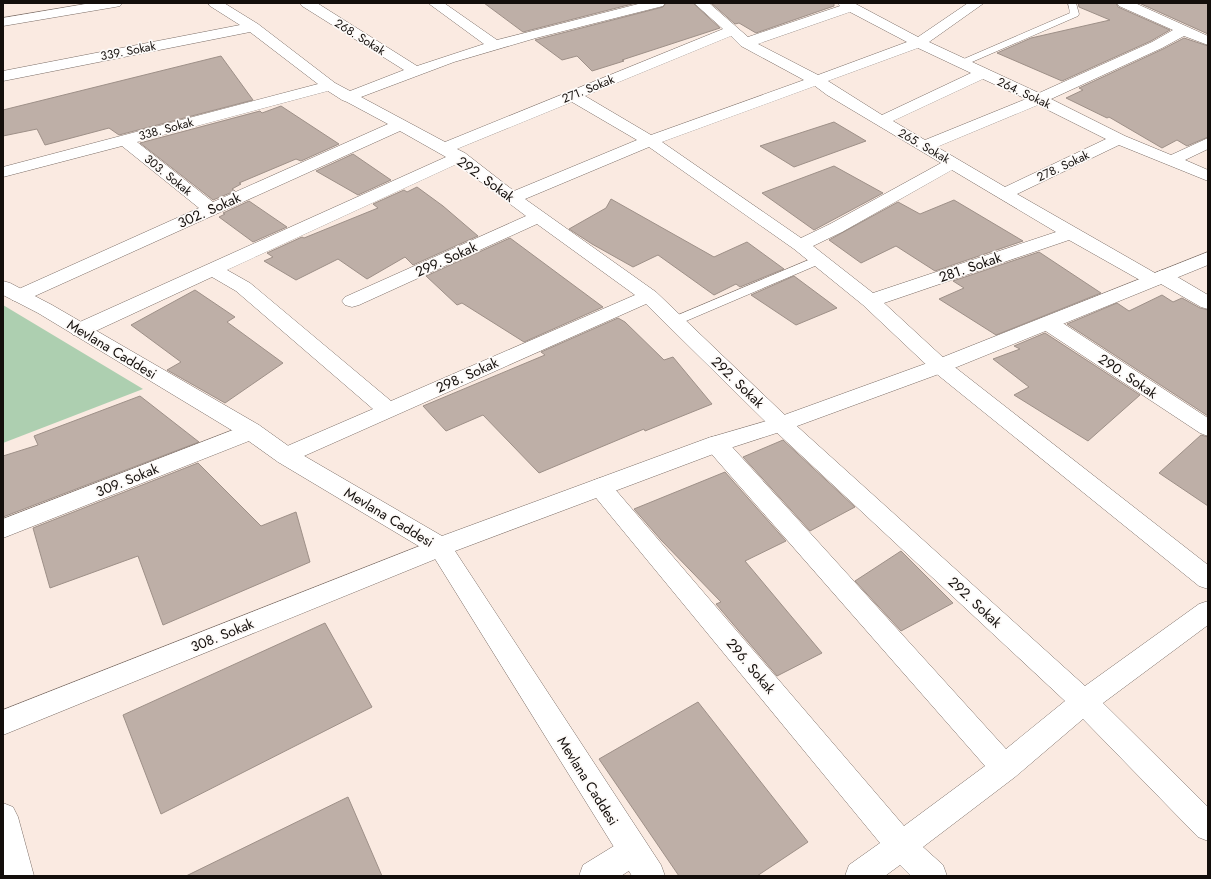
<svg xmlns="http://www.w3.org/2000/svg" width="1211" height="879" viewBox="0 0 1211 879" font-family="Jost,sans-serif">
<style>
.green{fill:#adcfb0}
.building{fill:#beafa7;stroke:#9e9088}
.lines{fill:none;stroke-linecap:round;stroke-linejoin:round}
.lane-casing{stroke:#7c6e67;stroke-width:1}
.street-casing{stroke:#7c6e67;stroke-width:1}
.secondary-casing{stroke:#7c6e67;stroke-width:1}
.lane{fill:#fff;fill-rule:evenodd}
.street{fill:#fff;fill-rule:evenodd}
.secondary{fill:#fff;fill-rule:evenodd}
.labels{text-anchor:middle;stroke-width:3.5;stroke-linejoin:round;paint-order:stroke}
.far-street-label{font-size:12px;fill:#130e0b;stroke:#fdfaf8}
.street-label{font-size:14px;fill:#130e0b;stroke:#fdfaf8}
</style>
<rect width="100%" height="100%" fill="#faeae1"/>
<path class="green" d="M3 305 143 389 3 443Z"/>
<g class="building">
<path d="M484 3H636L523 32Z"/>
<path d="M666 3H693L720 28 622 60 624 61 592 71 577 56 562 60 535 40 663 7Z"/>
<path d="M711 3H834V6L756 33 739 23 735 24Z"/>
<path d="M1078 3H1116L1118 7 1170 30 1151 41 1062 81 997 53 1031 38 1110 20 1079 7Z"/>
<path d="M1139 3H1208V34Z"/>
<path d="M1184 38 1208 46V137L1187 146 1177 140 1162 148 1109 117 1107 118 1066 98 1083 90 1079 88 1163 49Z"/>
<path d="M221 56 253 100 119 135 109 128 45 145 37 129 3 136V110Z"/>
<path d="M281 106 339 144 301 161 296 159 239 183 241 184 232 189 235 191 213 200 140 143 260 111 262 113Z"/>
<path d="M834 122 866 141 794 167 760 146Z"/>
<path d="M353 154 391 180 358 195 316 171Z"/>
<path d="M834 166 883 193 814 230 762 193Z"/>
<path d="M417 187 443 206 478 236 413 265 405 257 367 279 338 259 296 280 264 261 273 257 267 253 302 237 304 238 378 208 373 204 404 190 407 192Z"/>
<path d="M611 199 714 257 747 242 784 269 740 287 736 284 714 295 658 255 633 267 592 244 569 229 606 208Z"/>
<path d="M954 200 1023 241 935 271 896 246 861 263 829 240 898 202 920 214Z"/>
<path d="M249 201 287 227 253 242 219 217 225 214 223 213Z"/>
<path d="M510 238 603 307 524 342 462 303 457 305 426 276Z"/>
<path d="M1039 252 1101 293 996 335 939 299 964 288 953 281Z"/>
<path d="M794 276 837 308 796 325 751 295Z"/>
<path d="M195 290 235 317 227 322 283 363 225 403 167 370 181 362 131 325Z"/>
<path d="M1162 295 1173 302 1182 298 1200 308 1208 310V416L1067 324 1117 303 1129 311Z"/>
<path d="M618 318 625 322 664 360 673 357 712 404 645 431 644 429 539 473 483 415 446 431 423 406 545 355 541 352Z"/>
<path d="M1045 333 1140 395 1088 441 1014 395 1029 387 993 359 1020 349 1014 346Z"/>
<path d="M140 396 199 442 3 517V456L38 445 34 436Z"/>
<path d="M1201 435 1208 437V506L1159 473Z"/>
<path d="M783 440 855 507 810 531 743 457Z"/>
<path d="M198 463 261 526 296 512 310 562 163 625 138 556 50 588 33 528Z"/>
<path d="M725 472 786 541 745 561 822 653 777 676 716 604 721 602 661 540 634 509Z"/>
<path d="M901 551 953 603 901 631 855 581Z"/>
<path d="M325 623 372 707 161 814 123 715Z"/>
<path d="M698 702 808 842 757 876H679L599 759Z"/>
<path d="M348 797 382 876H186Z"/>
</g>
<g class="lines">
<defs>
<g id="lane">
<path d="M1068 3H1076L1079 14 1078 16 965 65 962 66 957 63 959 61 1070 13Z"/>
<path d="M818 256 822 257 824 260 822 263 679 324H671L669 321 671 318Z"/>
</g>
<g id="street">
<path d="M208 3H224L258 24 335 83 350 91 404 70 302 6 300 3H317L417 66 484 44 428 3H444L497 40 642 3H665L663 6 536 38 454 62 361 97 445 142 723 29 694 3H709L748 37 840 6 837 3H854L918 37 968 3H984L929 42 1039 93 1152 42 1173 30 1119 6 1117 3H1135L1208 36V45L1184 36 1162 48 1051 99 1125 136 1171 155 1208 138V149L1185 160 1208 170V181L1119 145 1017 194 1155 273 1162 270 1169 272 1208 295V309L1201 307 1161 284 1154 286 1147 284 1069 240 884 303 947 361 1208 565V589L1199 586 933 371 863 305 794 249 649 147 525 199 656 292 789 419 1085 686 1199 604 1208 601V625L1103 703 1208 807V841L1198 837 1083 719 1015 777 923 847 943 865 947 876H911L900 865 885 876H845L849 865 880 843 592 493 589 487 592 481 600 478 608 481 904 826 985 766 708 450 705 444 708 438 716 436 724 438 1006 749 1065 701 773 429 646 304 286 464 278 462 275 456 278 450 373 409 236 291 212 277 87 335 80 336 73 335 70 330 73 325 446 157 400 131 26 300 19 302 12 300 9 296 12 292 199 208 122 146 3 177V167L318 84 250 32 3 81V71L240 25 210 6ZM850 12 907 42 818 75 758 44ZM731 36 741 46 804 80 651 135 585 96ZM918 48 971 73 882 115 828 81ZM983 79 1026 99 925 140 893 121ZM815 86 827 95 941 163 830 224 801 238 662 142ZM328 91 342 100 347 102 388 124 213 202 137 142ZM572 102 637 140 514 191 465 153 457 149ZM1038 105 1106 139 1005 187 937 147ZM457 164 526 216 345 297 342 301 345 305 352 307 359 305 537 224 635 295 391 401 250 283 227 270ZM952 170 1056 232 873 293 813 246 842 232Z"/>
<path d="M1048 317 1055 318 1208 418V436L1200 433 1041 328 1038 323 1041 318Z"/>
<path d="M251 423 259 425 262 431 259 437 3 538V519Z"/>
<path d="M440 538 448 540 452 547 448 554 3 735V710Z"/>
<path d="M3 803 13 807 18 817 34 876H4Z"/>
<path d="M633 836 644 841 648 851 644 861 621 876H579L583 865 622 841Z"/>
</g>
<g id="secondary">
<path d="M91 3H122L120 6 115 7 3 26V18Z"/>
<path d="M1208 252V265L947 371 789 429 724 450 455 551 661 865 665 876H632L432 554 278 462 243 437 38 313 3 295V281L10 283 52 305 259 425 294 450 442 536 708 438 773 419 933 361Z"/>
</g>
</defs>
<use href="#lane" class="lane-casing"/>
<use href="#street" class="street-casing"/>
<use href="#secondary" class="secondary-casing"/>
<use href="#lane" class="lane"/>
<use href="#street" class="street"/>
<use href="#secondary" class="secondary"/>
</g>
<g class="labels">
<g class="far-street-label">
<text transform="translate(360 37) rotate(32)" y="4">268. Sokak</text>
<text transform="translate(128 51) rotate(-11)" y="4">339. Sokak</text>
<text transform="translate(588 89) rotate(-22)" y="4">271. Sokak</text>
<text transform="translate(1024 93) rotate(25)" y="4">264. Sokak</text>
<text transform="translate(166 129) rotate(-15)" y="4">338. Sokak</text>
<text transform="translate(924 146) rotate(30)" y="4">265. Sokak</text>
<text transform="translate(1063 166) rotate(-25)" y="4">278. Sokak</text>
<text transform="translate(168 175) rotate(39)" y="4">303. Sokak</text>
</g>
<g class="street-label">
<text transform="translate(486 179) rotate(36)" y="5">292. Sokak</text>
<text transform="translate(209 210) rotate(-24)" y="5">302. Sokak</text>
<text transform="translate(446 259) rotate(-24)" y="5">299. Sokak</text>
<text transform="translate(970 267) rotate(-19)" y="5">281. Sokak</text>
<text transform="translate(112 349) rotate(31)" y="5">Mevlana Caddesi</text>
<text transform="translate(467 375) rotate(-24)" y="5">298. Sokak</text>
<text transform="translate(1128 376) rotate(34)" y="5">290. Sokak</text>
<text transform="translate(738 382) rotate(44)" y="5">292. Sokak</text>
<text transform="translate(127 480) rotate(-22)" y="5">309. Sokak</text>
<text transform="translate(389 517) rotate(31)" y="5">Mevlana Caddesi</text>
<text transform="translate(975 602) rotate(43)" y="5">292. Sokak</text>
<text transform="translate(222 635) rotate(-22)" y="5">308. Sokak</text>
<text transform="translate(751 666) rotate(50)" y="5">296. Sokak</text>
<text transform="translate(588 781) rotate(58)" y="5">Mevlana Caddesi</text>
</g>
</g>
<rect width="1211" height="879" fill="none" stroke="#130e0b" stroke-width="8"/>
</svg>
